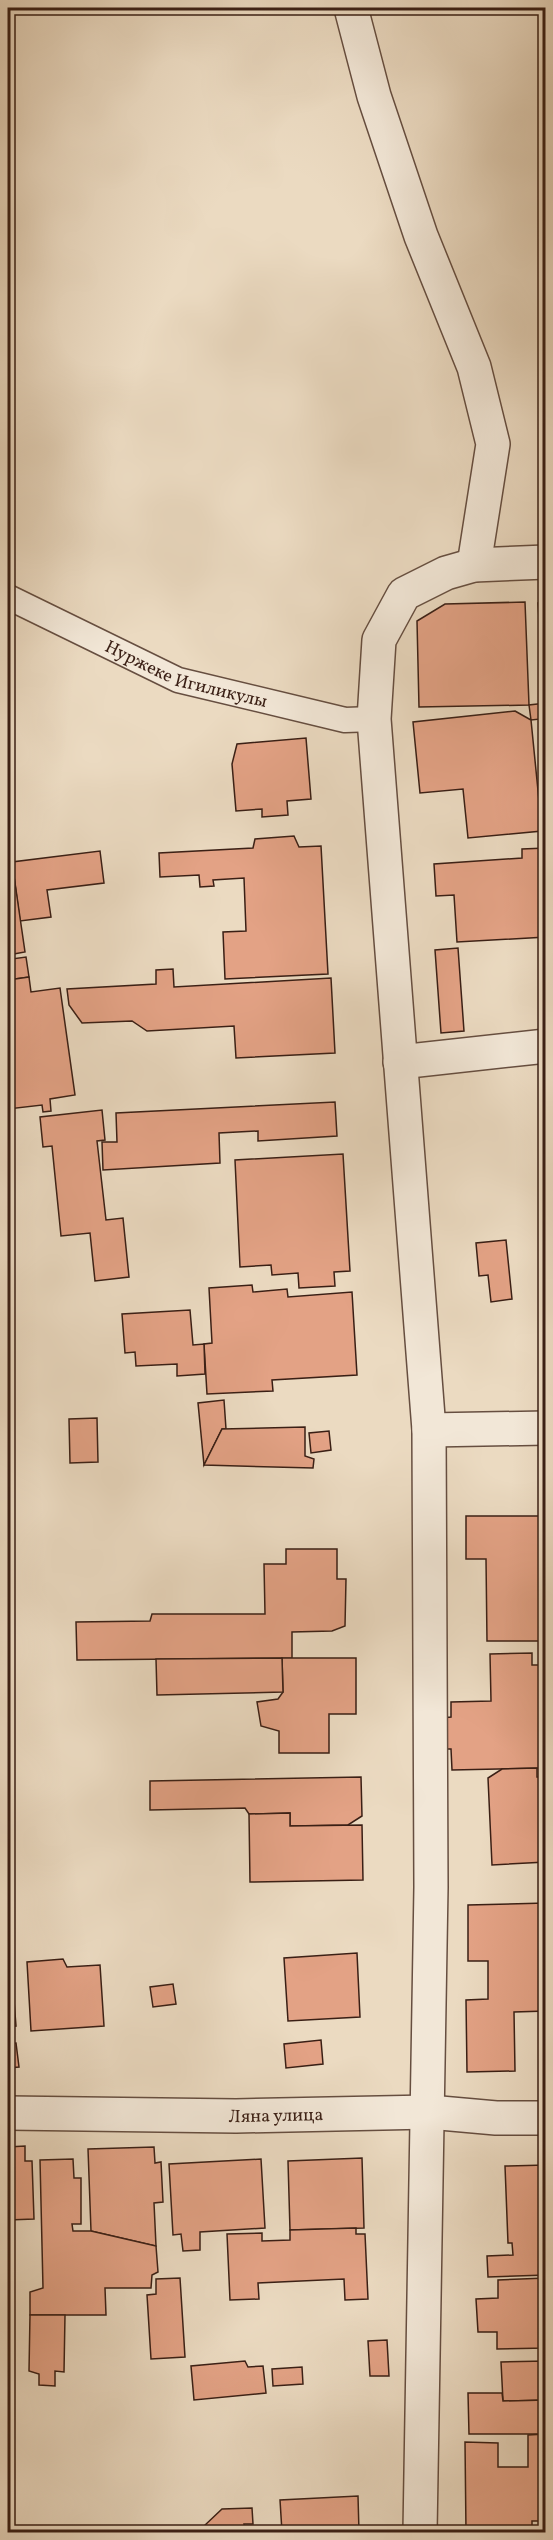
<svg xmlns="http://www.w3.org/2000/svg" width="553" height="2540" viewBox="0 0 553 2540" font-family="Vollkorn,serif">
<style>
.building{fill:#e3a285;stroke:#3a1f15;stroke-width:1.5}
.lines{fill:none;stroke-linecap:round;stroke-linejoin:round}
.lane-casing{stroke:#664e40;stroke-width:27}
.street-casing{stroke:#664e40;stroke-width:36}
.lane{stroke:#f2e7d7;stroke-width:24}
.street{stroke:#f2e7d7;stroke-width:33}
.labels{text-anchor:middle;stroke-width:5;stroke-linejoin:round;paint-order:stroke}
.street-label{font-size:18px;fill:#3a1f15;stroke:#f2e7d7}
</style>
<rect width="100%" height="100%" fill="#ebdac1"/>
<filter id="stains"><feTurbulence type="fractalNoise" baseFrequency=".00333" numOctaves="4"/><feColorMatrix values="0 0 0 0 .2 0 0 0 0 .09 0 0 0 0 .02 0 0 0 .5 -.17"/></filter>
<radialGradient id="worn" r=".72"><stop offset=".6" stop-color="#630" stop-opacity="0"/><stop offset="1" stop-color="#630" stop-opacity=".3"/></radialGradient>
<g class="building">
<path d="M525 602 529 705 419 707 417 621 445 604Z"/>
<path d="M538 603H546V634L540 635Z"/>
<path d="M546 703V757H545L540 719 531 720 529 705Z"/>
<path d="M515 711 531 720 542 831 468 838 463 789 420 793 413 722Z"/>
<path d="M306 738 311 799 287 801 288 815 262 817V809L236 811 232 764 237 744Z"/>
<path d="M294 836 299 847 321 846 328 974 225 979 223 932 246 931 244 878 213 880 214 886 200 887 199 875 160 877 159 853 253 848 255 839Z"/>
<path d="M546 848V937L457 942 454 895 436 896 434 864 522 858V849Z"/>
<path d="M100 851 104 883 47 890 51 917 20 921 12 862Z"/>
<path d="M14 876 25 952 8 955V877Z"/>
<path d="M458 948 464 1031 441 1033 435 950Z"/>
<path d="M11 954 12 959 26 957 29 977 8 980V955Z"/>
<path d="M173 969 174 987 331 978 335 1053 236 1058 234 1026 147 1031 132 1021 82 1023 69 1005 67 989 156 984V970Z"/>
<path d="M29 977 31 992 60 988 75 1095 50 1099 51 1111 43 1112 42 1105 8 1109V980Z"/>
<path d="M335 1102 337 1136 258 1141V1131L219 1133 220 1163 103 1170 102 1142H117L116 1113Z"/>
<path d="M102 1110 105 1140 97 1141 106 1220 123 1218 129 1277 95 1281 90 1233 61 1236 52 1146 43 1147 40 1117Z"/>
<path d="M343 1154 350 1271 334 1272 335 1286 299 1288 298 1273 272 1275 271 1265 240 1267 235 1160Z"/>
<path d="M506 1240 512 1299 491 1302 488 1275 479 1276 476 1243Z"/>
<path d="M252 1285 253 1292 287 1289 288 1297 352 1292 357 1375 272 1380 273 1391 207 1394 204 1344 212 1343 209 1288Z"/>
<path d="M190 1310 193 1345 204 1344 205 1374 177 1376V1364L136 1366 135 1352 125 1353 122 1314Z"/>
<path d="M224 1400 226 1429H222L204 1465 198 1403Z"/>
<path d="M97 1418 98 1462 70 1463 69 1419Z"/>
<path d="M305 1427V1456L314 1459 313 1468 204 1465 222 1429Z"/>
<path d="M329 1431 331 1450 311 1453 309 1433Z"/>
<path d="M466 1516H546V1641H487L486 1559H466Z"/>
<path d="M286 1549H337V1579H346L345 1626 332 1631 292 1632V1658L77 1660 76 1622 150 1621 152 1614H265L264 1564H286Z"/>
<path d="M532 1653V1665H546V1768L452 1770 451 1749H442L441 1718 451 1717V1702L491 1701 490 1654Z"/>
<path d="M282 1658H356V1714H329V1753H279V1731L261 1726 257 1702 278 1699 283 1692Z"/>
<path d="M282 1658 283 1692 157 1695 156 1659Z"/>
<path d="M537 1768V1777H546V1862L492 1865 488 1778 502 1769Z"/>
<path d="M361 1777 362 1816 348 1825 290 1826V1813L249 1814 245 1808 150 1810V1781Z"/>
<path d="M290 1813V1826L362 1825 363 1880 250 1882 249 1814Z"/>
<path d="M546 1903V2011L514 2012 515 2071 467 2072 466 2000 488 1999V1961H468V1905Z"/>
<path d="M8 1924 16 2026 8 2027Z"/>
<path d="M357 1953 360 2017 288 2021 284 1958Z"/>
<path d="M63 1959 67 1967 100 1965 104 2026 31 2031 27 1962Z"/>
<path d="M173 1984 176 2004 153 2007 150 1987Z"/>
<path d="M321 2040 323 2064 286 2068 284 2044Z"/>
<path d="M16 2043 19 2067 8 2068V2044Z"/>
<path d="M25 2146V2161H32L34 2219 8 2220V2147Z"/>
<path d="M154 2147 155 2163 161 2162 163 2202 154 2203 156 2246 91 2231 88 2149Z"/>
<path d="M362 2158 364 2228 290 2230 288 2161Z"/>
<path d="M73 2159 74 2178H81V2224H72L73 2231H91L156 2246 158 2272 152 2275 151 2288H105L106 2315H30V2292L43 2288 40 2160Z"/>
<path d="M261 2159 265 2228 200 2232V2250L183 2251 181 2234 173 2235 169 2164Z"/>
<path d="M546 2165V2275L488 2277 487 2256 513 2255 512 2243H508L505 2166Z"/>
<path d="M356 2228V2234H365L368 2299 345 2300 344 2279 258 2283 259 2299 230 2300 227 2234 262 2233V2241L290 2240V2230Z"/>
<path d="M180 2278 185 2357 151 2359 147 2295 156 2294V2279Z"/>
<path d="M546 2278V2348L497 2349V2332H478L476 2299 498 2298V2280Z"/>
<path d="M30 2315H65L64 2372 55 2371V2386L39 2385V2374L29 2371Z"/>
<path d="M387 2340 389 2376H370L368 2341Z"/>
<path d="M245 2361 248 2367 263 2366 266 2393 194 2400 191 2366Z"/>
<path d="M546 2361V2400L503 2401 501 2362Z"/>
<path d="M302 2367 303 2384 273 2386 272 2369Z"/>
<path d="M468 2393H502L503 2401 546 2400V2434H469Z"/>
<path d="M546 2434V2521H532V2532H466L465 2442 498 2443V2467H528V2435Z"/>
<path d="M358 2496 359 2532H282L280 2500Z"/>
<path d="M252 2508 253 2524H244L245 2532H204V2526L222 2509Z"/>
</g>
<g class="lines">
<defs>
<g id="lane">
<path id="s1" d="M8 597 178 680 345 720 374 719"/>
</g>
<g id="street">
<path d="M351 8 374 96 421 236 474 367 493 444 474 565"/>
<path d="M400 1062 546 1046"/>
<path d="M429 1430 546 1428"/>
<path id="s2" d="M8 2113 236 2116 429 2112 496 2118H546"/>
<path d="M420 2532 431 1887 429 1430 374 719 379 640 404 594 446 573 474 565 546 562"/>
</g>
</defs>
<use href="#lane" class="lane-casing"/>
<use href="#street" class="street-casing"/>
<use href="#lane" class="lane"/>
<use href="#street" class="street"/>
</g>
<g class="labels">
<g class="street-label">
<text dy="6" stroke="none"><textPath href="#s1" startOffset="195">Нуржеке Игиликулы</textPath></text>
<text dy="6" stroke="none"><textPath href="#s2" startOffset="268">Ляна улица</textPath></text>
</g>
</g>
<rect width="553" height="2540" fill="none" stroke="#ebdac1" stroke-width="30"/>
<rect x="9" y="9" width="535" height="2522" fill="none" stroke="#3a1f15" stroke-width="3"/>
<rect x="15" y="15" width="523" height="2510" fill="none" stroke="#3a1f15" stroke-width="1.5"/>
<rect width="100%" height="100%" filter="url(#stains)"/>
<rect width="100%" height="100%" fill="url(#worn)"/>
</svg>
